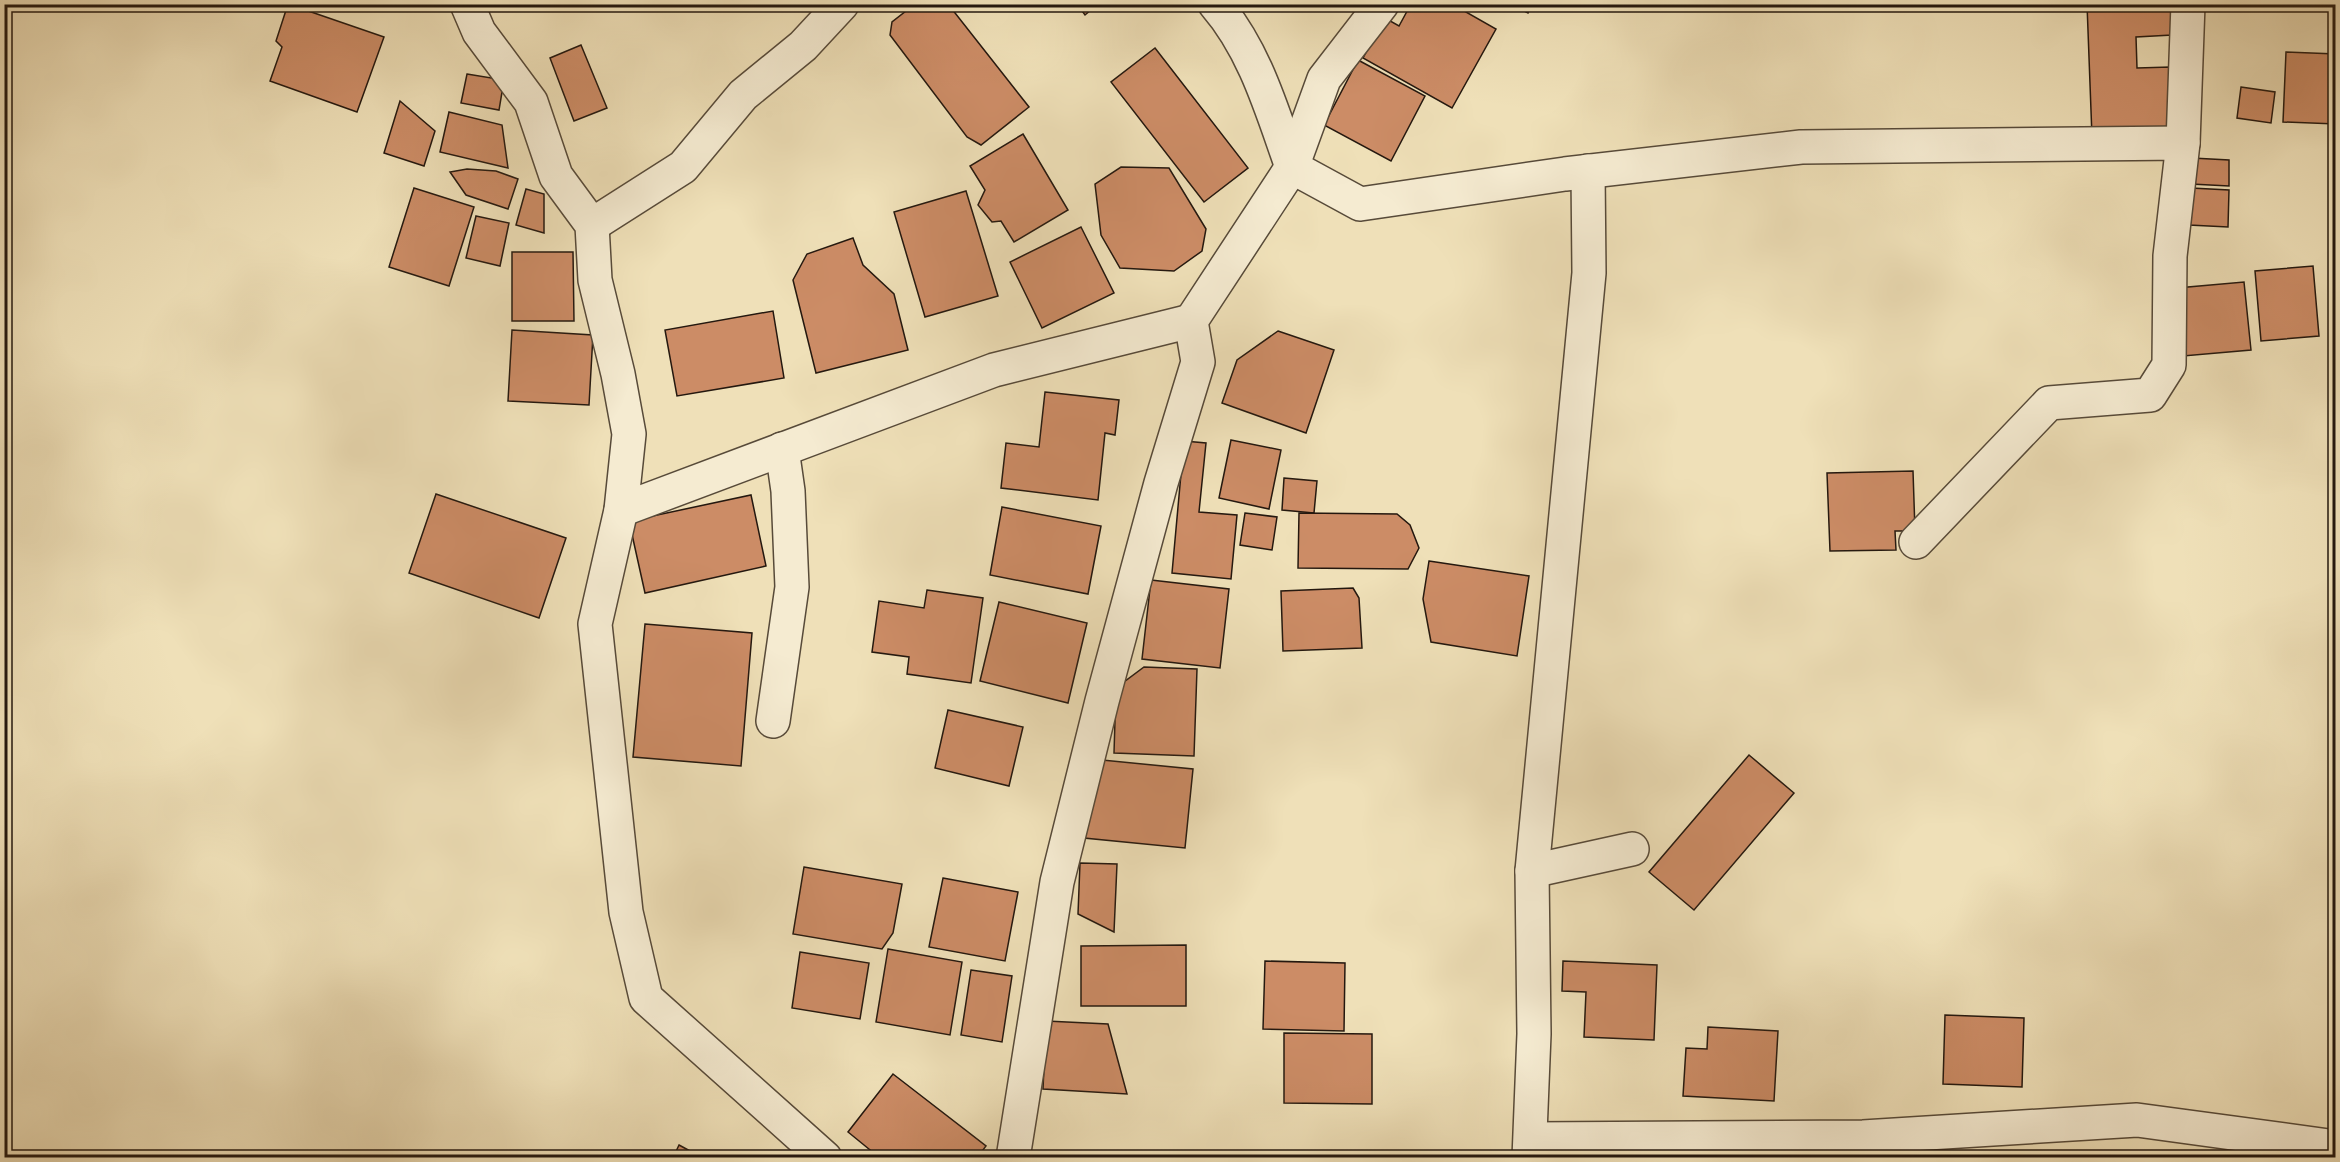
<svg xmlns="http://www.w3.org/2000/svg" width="2340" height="1162" viewBox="0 0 2340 1162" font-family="'IM FELL Double Pica',serif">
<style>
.building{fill:#cc8c66;stroke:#24180f;stroke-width:1.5}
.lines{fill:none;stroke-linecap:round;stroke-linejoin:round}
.minor-casing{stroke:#574a39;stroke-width:36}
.minor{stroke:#f5ebd1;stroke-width:33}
</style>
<rect width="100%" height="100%" fill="#efe0b8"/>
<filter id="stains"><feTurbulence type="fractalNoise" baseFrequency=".00333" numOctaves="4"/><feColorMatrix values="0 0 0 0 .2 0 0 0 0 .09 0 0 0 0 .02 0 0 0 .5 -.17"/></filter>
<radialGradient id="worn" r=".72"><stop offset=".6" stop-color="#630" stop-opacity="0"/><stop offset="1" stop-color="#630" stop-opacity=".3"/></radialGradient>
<g class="building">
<path d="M288 4 384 37 357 112 270 81 282 47 276 41Z"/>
<path d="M488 4H505L490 10Z"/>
<path d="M915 4H948L1029 107 981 145 967 137 890 35 892 22Z"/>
<path d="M1077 4H1098L1085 15Z"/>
<path d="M1411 4H1452L1496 29 1452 108 1363 58 1385 18 1399 26Z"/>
<path d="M1510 4H1532L1528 13Z"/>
<path d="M2087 4H2171L2172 35 2136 37 2137 68 2170 67 2173 135 2092 137Z"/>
<path d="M581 45 607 108 574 121 550 58Z"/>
<path d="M1155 48 1248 168 1204 202 1111 82Z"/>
<path d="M2286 52 2336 54V124L2283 122Z"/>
<path d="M1358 60 1425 96 1391 161 1324 125Z"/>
<path d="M467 74 504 80 499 110 461 103Z"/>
<path d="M2241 87 2275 92 2271 123 2237 118Z"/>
<path d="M400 101 435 131 424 166 384 153Z"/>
<path d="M449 112 502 125 508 168 440 152Z"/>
<path d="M1023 134 1068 210 1014 242 1001 221 992 222 978 205 985 190 970 166Z"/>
<path d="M2192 158 2229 160V186L2191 184Z"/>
<path d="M1121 167 1169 168 1206 229 1202 251 1174 271 1120 268 1101 235 1095 184Z"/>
<path d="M467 169 496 171 518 179 508 209 466 195 450 172Z"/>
<path d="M414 188 474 207 449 286 389 267Z"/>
<path d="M2191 188 2229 190 2228 227 2189 225Z"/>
<path d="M526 189 544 194V233L516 225Z"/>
<path d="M966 191 998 296 925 317 894 212Z"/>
<path d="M476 216 509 223 500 266 466 258Z"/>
<path d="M1081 227 1114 293 1042 328 1010 262Z"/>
<path d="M853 238 863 265 894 294 908 350 816 373 793 280 807 254Z"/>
<path d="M512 252H573L574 321H512Z"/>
<path d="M2313 266 2319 336 2261 341 2255 271Z"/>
<path d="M2244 282 2251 350 2183 356 2177 288Z"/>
<path d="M773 311 784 378 677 396 665 330Z"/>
<path d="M512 330 593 335 589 405 508 401Z"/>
<path d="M1278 331 1334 350 1306 433 1222 403 1237 360Z"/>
<path d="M1045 392 1119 400 1115 435 1105 433 1098 500 1001 488 1006 443 1039 447Z"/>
<path d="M1231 440 1281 450 1269 509 1219 498Z"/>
<path d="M1184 441 1206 443 1199 512 1237 515 1231 579 1172 573Z"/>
<path d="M1913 471 1915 531H1895L1896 550 1830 551 1827 473Z"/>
<path d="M1284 478 1317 481 1314 513 1282 510Z"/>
<path d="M436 494 566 538 539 618 409 573Z"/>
<path d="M751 495 766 566 645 593 629 521Z"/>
<path d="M1002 507 1101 526 1088 594 990 575Z"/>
<path d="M1245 513 1277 517 1272 550 1240 545Z"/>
<path d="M1299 513 1397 514 1410 525 1419 548 1408 569 1298 568Z"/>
<path d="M1429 561 1529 576 1517 656 1431 642 1423 599Z"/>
<path d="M1151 580 1229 589 1220 668 1142 659Z"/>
<path d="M1353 588 1359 598 1362 648 1283 651 1281 591Z"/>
<path d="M927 590 983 598 971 683 907 674 909 657 872 652 879 601 924 608Z"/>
<path d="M999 602 1087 623 1068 703 980 681Z"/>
<path d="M645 624 752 633 741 766 633 757Z"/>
<path d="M1144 667 1197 669 1194 756 1114 753 1116 688Z"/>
<path d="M948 710 1023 727 1009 786 935 768Z"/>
<path d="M1749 755 1794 793 1694 910 1649 872Z"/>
<path d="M1092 759 1193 769 1185 848 1084 838Z"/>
<path d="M1080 863 1117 864 1114 932 1078 914Z"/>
<path d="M804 867 902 884 893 933 882 949 793 934Z"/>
<path d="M943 878 1018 892 1005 961 929 947Z"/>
<path d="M1186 945V1006H1081V946Z"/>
<path d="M888 949 962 962 950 1035 876 1022Z"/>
<path d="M800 952 869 963 860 1019 792 1008Z"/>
<path d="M1265 961 1345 963 1344 1031 1263 1029Z"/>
<path d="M1563 961 1657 965 1654 1040 1584 1037 1586 992 1562 991Z"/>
<path d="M971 970 1012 976 1002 1042 961 1035Z"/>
<path d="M1945 1015 2024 1018 2022 1087 1943 1084Z"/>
<path d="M1046 1021 1108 1024 1127 1094 1043 1089Z"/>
<path d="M1708 1027 1778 1031 1774 1101 1683 1096 1686 1048 1707 1049Z"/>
<path d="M1284 1033 1372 1034V1104L1284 1103Z"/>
<path d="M893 1074 986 1146 977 1158H880L848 1132Z"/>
<path d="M679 1145 703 1158H673Z"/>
</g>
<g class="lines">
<defs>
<g id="minor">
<path d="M467 4 479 32 531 102 556 176 592 225 595 280 618 374 629 434 621 510 595 624 626 912 646 998 825 1158"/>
<path d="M1215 4C1255 50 1272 111 1292 167L1360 204 1565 174 1801 147 2183 143 2170 256 2169 365 2150 395 2049 403 1916 542"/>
<path d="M2183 143 2188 4"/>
<path d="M592 225 683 167 743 95 803 46 842 4"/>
<path d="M621 510 994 370 1191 321"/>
<path d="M773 721 792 587 788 491 782 449"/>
<path d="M1532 871 1632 849"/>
<path d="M1531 1139 1863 1137 2137 1120 2336 1147"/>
<path d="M1013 1158 1057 882 1102 701 1161 483 1198 362 1191 321 1292 167 1324 79 1382 4"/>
<path d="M1529 1158 1534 1034 1532 871 1589 273 1588 171"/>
</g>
</defs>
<use href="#minor" class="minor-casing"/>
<use href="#minor" class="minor"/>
</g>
<rect width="2340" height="1162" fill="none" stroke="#efe0b8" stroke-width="24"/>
<rect x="6" y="6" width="2328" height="1150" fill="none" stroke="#24180f" stroke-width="3"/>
<rect x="12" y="12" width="2316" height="1138" fill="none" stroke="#24180f" stroke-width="1.5"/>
<rect width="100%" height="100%" filter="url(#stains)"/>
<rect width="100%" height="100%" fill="url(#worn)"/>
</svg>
